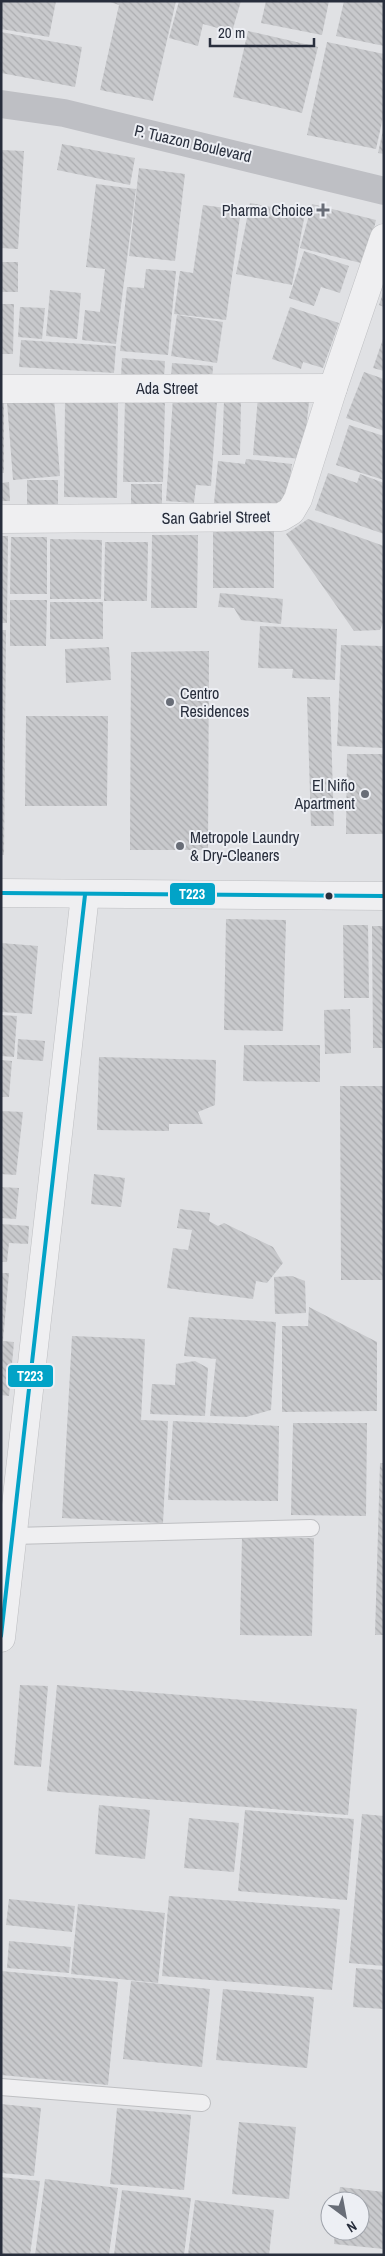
<svg xmlns="http://www.w3.org/2000/svg" width="385" height="2256" viewBox="0 0 385 2256" font-family="'Archivo Narrow',sans-serif">
<style>
.building{fill:url(#building-back-hatch)}
.lines{fill:none;stroke-linecap:round;stroke-linejoin:round}
.service-casing{stroke:#bebfc2;stroke-width:18}
.minor-casing{stroke:#bebfc2;stroke-width:29}
.service{stroke:#efeff1;stroke-width:16}
.minor{stroke:#efeff1;stroke-width:28}
.secondary{stroke:#bebfc4;stroke-width:28}
.bus-1-casing{stroke:#edeff4;stroke-width:8}
.bus-1{stroke:#02a3c7;stroke-width:4}
.poi-dot{fill:#686d77;stroke:#edeff4;stroke-width:2}
.bus-dot{fill:#282e3c;stroke:#edeff4;stroke-width:2}
.labels{text-anchor:middle;stroke-width:4;stroke-linejoin:round;paint-order:stroke}
.street-label{font-size:16px;fill:#282e3c;stroke:#edeff4}
.poi-label{font-size:16px;fill:#282e3c;stroke:#edeff4;text-anchor:end}
.line-badge{stroke:#edeff4;stroke-width:2}
.badge-label{font-size:14px;text-anchor:middle;font-weight:bold;fill:#fff}
</style>
<defs>
<pattern id="building-back-hatch" width="6" height="6" patternUnits="userSpaceOnUse" patternTransform="scale(1.25)"><rect width="6" height="6" fill="#c8c9cc"/><path d="M-1 5l2 2M0 0l6 6M5-1l2 2" fill="none" stroke="#acadb0"/></pattern>
</defs>
<rect width="100%" height="100%" fill="#e0e1e4"/>
<g class="building">
<path d="M1 1H56L49 37 1 29Z"/>
<path d="M107 1H176L153 101 100 90 119 5Z"/>
<path d="M179 1H241L232 32 203 24 198 46 169 38Z"/>
<path d="M266 1H329L322 35 261 23Z"/>
<path d="M344 1H384V46L336 36Z"/>
<path d="M248 31 318 47 302 113 233 97Z"/>
<path d="M1 32 82 47 75 87 1 73Z"/>
<path d="M327 42 384 54V113L376 149 307 135Z"/>
<path d="M383 130H384V154L378 153Z"/>
<path d="M62 144 135 158 130 185 57 170Z"/>
<path d="M1 150 24 151 18 249 1 248Z"/>
<path d="M139 168 185 174 175 261 129 256Z"/>
<path d="M96 184 136 189 116 344 82 340 85 310 100 312 105 269 86 267Z"/>
<path d="M250 203 305 213 292 285 236 274Z"/>
<path d="M312 204 376 220 365 264 300 248Z"/>
<path d="M203 205 241 210 226 320 174 314 180 271 193 273Z"/>
<path d="M304 251 349 266 340 293 321 287 314 306 289 298Z"/>
<rect x="1" y="262" width="17" height="30"/>
<path d="M146 269 176 271 168 355 120 351 127 287 144 288Z"/>
<path d="M50 290 81 293 77 339 46 336Z"/>
<path d="M383 293H384V307L379 305Z"/>
<path d="M1 304H14L13 354H1Z"/>
<path d="M20 307 45 308 42 339 18 337Z"/>
<path d="M290 307 339 323 323 368 303 362 301 369 272 359Z"/>
<path d="M177 315 223 322 217 363 171 356Z"/>
<path d="M384 336V371L373 368Z"/>
<path d="M21 340 116 346 114 373 19 367Z"/>
<path d="M122 358 165 361 164 379 121 376Z"/>
<path d="M172 363 213 366 212 381 171 378Z"/>
<path d="M364 372 384 379V431L346 418Z"/>
<path d="M258 397 309 402 303 459 253 455Z"/>
<rect x="1" y="398" width="3" height="75"/>
<path d="M54 398 60 476 13 480 7 402Z"/>
<path d="M173 398 217 401 211 486 196 485 194 503 166 501Z"/>
<path d="M125 399 165 400 163 482H123Z"/>
<path d="M65 400H118L117 498 64 497Z"/>
<path d="M224 400H241L240 455H222Z"/>
<path d="M349 425 384 436V480L336 465Z"/>
<path d="M246 459 292 464 286 511 214 503 218 461 245 464Z"/>
<path d="M328 473 357 483 360 474 384 483V534L315 510Z"/>
<rect x="27" y="480" width="31" height="28"/>
<path d="M9 482 10 501H1V483Z"/>
<rect x="131" y="484" width="31" height="23"/>
<path d="M308 519 384 546V620L380 630 354 631 286 534Z"/>
<rect x="213" y="526" width="61" height="62"/>
<path d="M152 535H198L197 608H151Z"/>
<path d="M1 536H8L7 623H1Z"/>
<path d="M11 537H47V594H10Z"/>
<path d="M50 539 102 540 101 599H50Z"/>
<path d="M105 542H148L147 601H104Z"/>
<path d="M220 593 283 599 281 624 241 620 234 608 218 607Z"/>
<path d="M10 600H47L46 646H10Z"/>
<rect x="50" y="602" width="53" height="37"/>
<path d="M260 626 337 629 335 680 292 678 293 669 258 668Z"/>
<path d="M1 630H6L4 855H1Z"/>
<path d="M341 645 384 646V748L337 746Z"/>
<path d="M109 647 111 680 66 683 65 649Z"/>
<path d="M209 651 208 850H130L131 652Z"/>
<path d="M307 697H330L334 826H311Z"/>
<path d="M26 716H108L107 806H25Z"/>
<path d="M347 754H384V834H346Z"/>
<path d="M226 919 286 920 283 1031 224 1030Z"/>
<path d="M343 925H368L369 998H344Z"/>
<path d="M372 926H384V1048H373Z"/>
<path d="M1 943 38 946 32 1014 1 1012Z"/>
<path d="M350 1009 351 1053 325 1054 324 1010Z"/>
<path d="M1 1015 17 1016 14 1057 1 1056Z"/>
<path d="M18 1039 45 1041 43 1061 17 1059Z"/>
<path d="M244 1045H320V1082L243 1081Z"/>
<path d="M99 1057 216 1060 215 1105 198 1112 203 1124H169V1131L97 1130Z"/>
<path d="M1 1060 12 1061 9 1097H1Z"/>
<path d="M340 1086H384V1280H341Z"/>
<path d="M1 1111 23 1112 16 1175 1 1174Z"/>
<path d="M94 1174 125 1178 121 1207 91 1204Z"/>
<path d="M1 1187 19 1188 16 1219 1 1218Z"/>
<path d="M180 1209 210 1213 209 1221 218 1226 224 1223 273 1247 283 1263 267 1283 256 1281 253 1299 167 1288 173 1248 188 1250 192 1230 177 1228Z"/>
<path d="M1 1224 29 1226 28 1244 9 1243 7 1262H1Z"/>
<path d="M1 1273H9L3 1341 14 1342 9 1396 1 1395Z"/>
<path d="M292 1276 305 1281 306 1313 275 1314 274 1277Z"/>
<path d="M309 1307 377 1342V1411L282 1412V1326H308Z"/>
<path d="M189 1317 276 1322 271 1410 246 1417 210 1416 216 1359 184 1356Z"/>
<path d="M72 1336 145 1339 141 1420 168 1421 163 1523 62 1518Z"/>
<path d="M195 1361 208 1368 205 1416 150 1414 152 1384 175 1385 176 1364Z"/>
<path d="M173 1421 279 1426 278 1501 168 1500Z"/>
<path d="M293 1423H367L366 1516 291 1515Z"/>
<path d="M380 1463H384V1635H375Z"/>
<path d="M242 1537 314 1538 312 1636 240 1635Z"/>
<path d="M20 1685 48 1686 41 1767 14 1765Z"/>
<path d="M57 1685 357 1709 348 1815 47 1791Z"/>
<path d="M99 1805 150 1810 145 1859 95 1854Z"/>
<path d="M245 1810 354 1819 347 1900 238 1891Z"/>
<path d="M362 1814 384 1816V1966L349 1963Z"/>
<path d="M189 1818 239 1823 234 1872 184 1868Z"/>
<path d="M169 1896 340 1909 332 1990 162 1976Z"/>
<path d="M9 1899 75 1906 72 1932 6 1925Z"/>
<path d="M78 1904 165 1913 158 1983 71 1974Z"/>
<path d="M9 1941 71 1947 69 1973 7 1968Z"/>
<path d="M356 1968 384 1970V2009L353 2007Z"/>
<path d="M1 1971 118 1982 108 2085 1 2075Z"/>
<path d="M131 1981 210 1989 202 2067 123 2059Z"/>
<path d="M223 1989 314 1997 307 2068 216 2060Z"/>
<path d="M1 2104 41 2108 34 2176 1 2173Z"/>
<path d="M117 2108 191 2115 184 2190 110 2184Z"/>
<path d="M239 2122 296 2127 289 2199 232 2194Z"/>
<path d="M1 2177 40 2181 30 2255H1Z"/>
<path d="M45 2179 118 2188 109 2255H35Z"/>
<path d="M340 2187 384 2192V2249L334 2244 335 2231H360V2201H338Z"/>
<path d="M122 2190 191 2198 184 2255H114Z"/>
<path d="M195 2200 274 2210 269 2255H188Z"/>
</g>
<g class="lines">
<defs>
<g id="service">
<path d="M14 1536 311 1528"/>
<path d="M1 2087 202 2103"/>
</g>
<g id="minor">
<path d="M1 389 333 388"/>
<path d="M1 519 281 517 291 511 298 499 333 388 384 238"/>
<path d="M1 893 384 896"/>
<path d="M1 1638 85 895"/>
</g>
</defs>
<use href="#service" class="service-casing"/>
<use href="#minor" class="minor-casing"/>
<use href="#service" class="service"/>
<use href="#minor" class="minor"/>
<path class="secondary" d="M1 104 64 113 384 191"/>
<defs>
<g id="bus-1">
<path d="M1 893 384 896"/>
<path d="M1 1636 85 895"/>
</g>
</defs>
<use href="#bus-1" class="bus-1-casing"/>
<use href="#bus-1" class="bus-1"/>
</g>
<g class="poi-dot">
<path d="M320.5 202.5h5v5h5v5h-5v5h-5v-5h-5v-5h5z"/>
<circle cx="170" cy="702" r="5"/>
<circle cx="365" cy="794" r="5"/>
<circle cx="180" cy="846" r="5"/>
</g>
<circle class="bus-dot" cx="329" cy="896" r="4.5"/>
<g class="labels">
<g class="street-label">
<text transform="translate(193 143) rotate(13)" y="6">P. Tuazon Boulevard</text>
<text x="167" y="394">Ada Street</text>
<text transform="translate(216 517) rotate(-1)" y="6">San Gabriel Street</text>
</g>
<g class="poi-label">
<text x="313" y="216">Pharma Choice</text>
<text x="180" y="699" text-anchor="start">Centro<tspan x="180" dy="18">Residences</tspan></text>
<text x="355" y="791">El Niño<tspan x="355" dy="18">Apartment</tspan></text>
<text x="190" y="843" text-anchor="start">Metropole Laundry<tspan x="190" dy="18">&amp; Dry-Cleaners</tspan></text>
</g>
</g>
<g class="line-badge">
<rect x="169" y="882" width="47" height="24" rx="5" fill="#02a3c7"/>
<rect x="7" y="1364" width="47" height="24" rx="5" fill="#02a3c7"/>
</g>
<g class="badge-label">
<text x="192" y="899">T223</text>
<text x="30" y="1381">T223</text>
</g>
<rect width="385" height="2256" fill="none" stroke="#282e3c" stroke-width="5"/>
<g transform="translate(345 2216) rotate(148)"><circle r="24" fill="#edeff4" stroke="#9ea2aa"/>
<path d="M0-4L9 19L0 12L-9 19Z" fill="#686d77"/>
<text y="-8" font-size="14" font-weight="bold" text-anchor="middle" fill="#282e3c">N</text>
</g>
<path d="M210 38v8h104v-8" fill="none" stroke="#282e3c" stroke-width="2.5"/>
<text x="218" y="38" font-size="15" fill="#282e3c" stroke="#edeff4" stroke-width="4" paint-order="stroke">20 m</text>
</svg>
